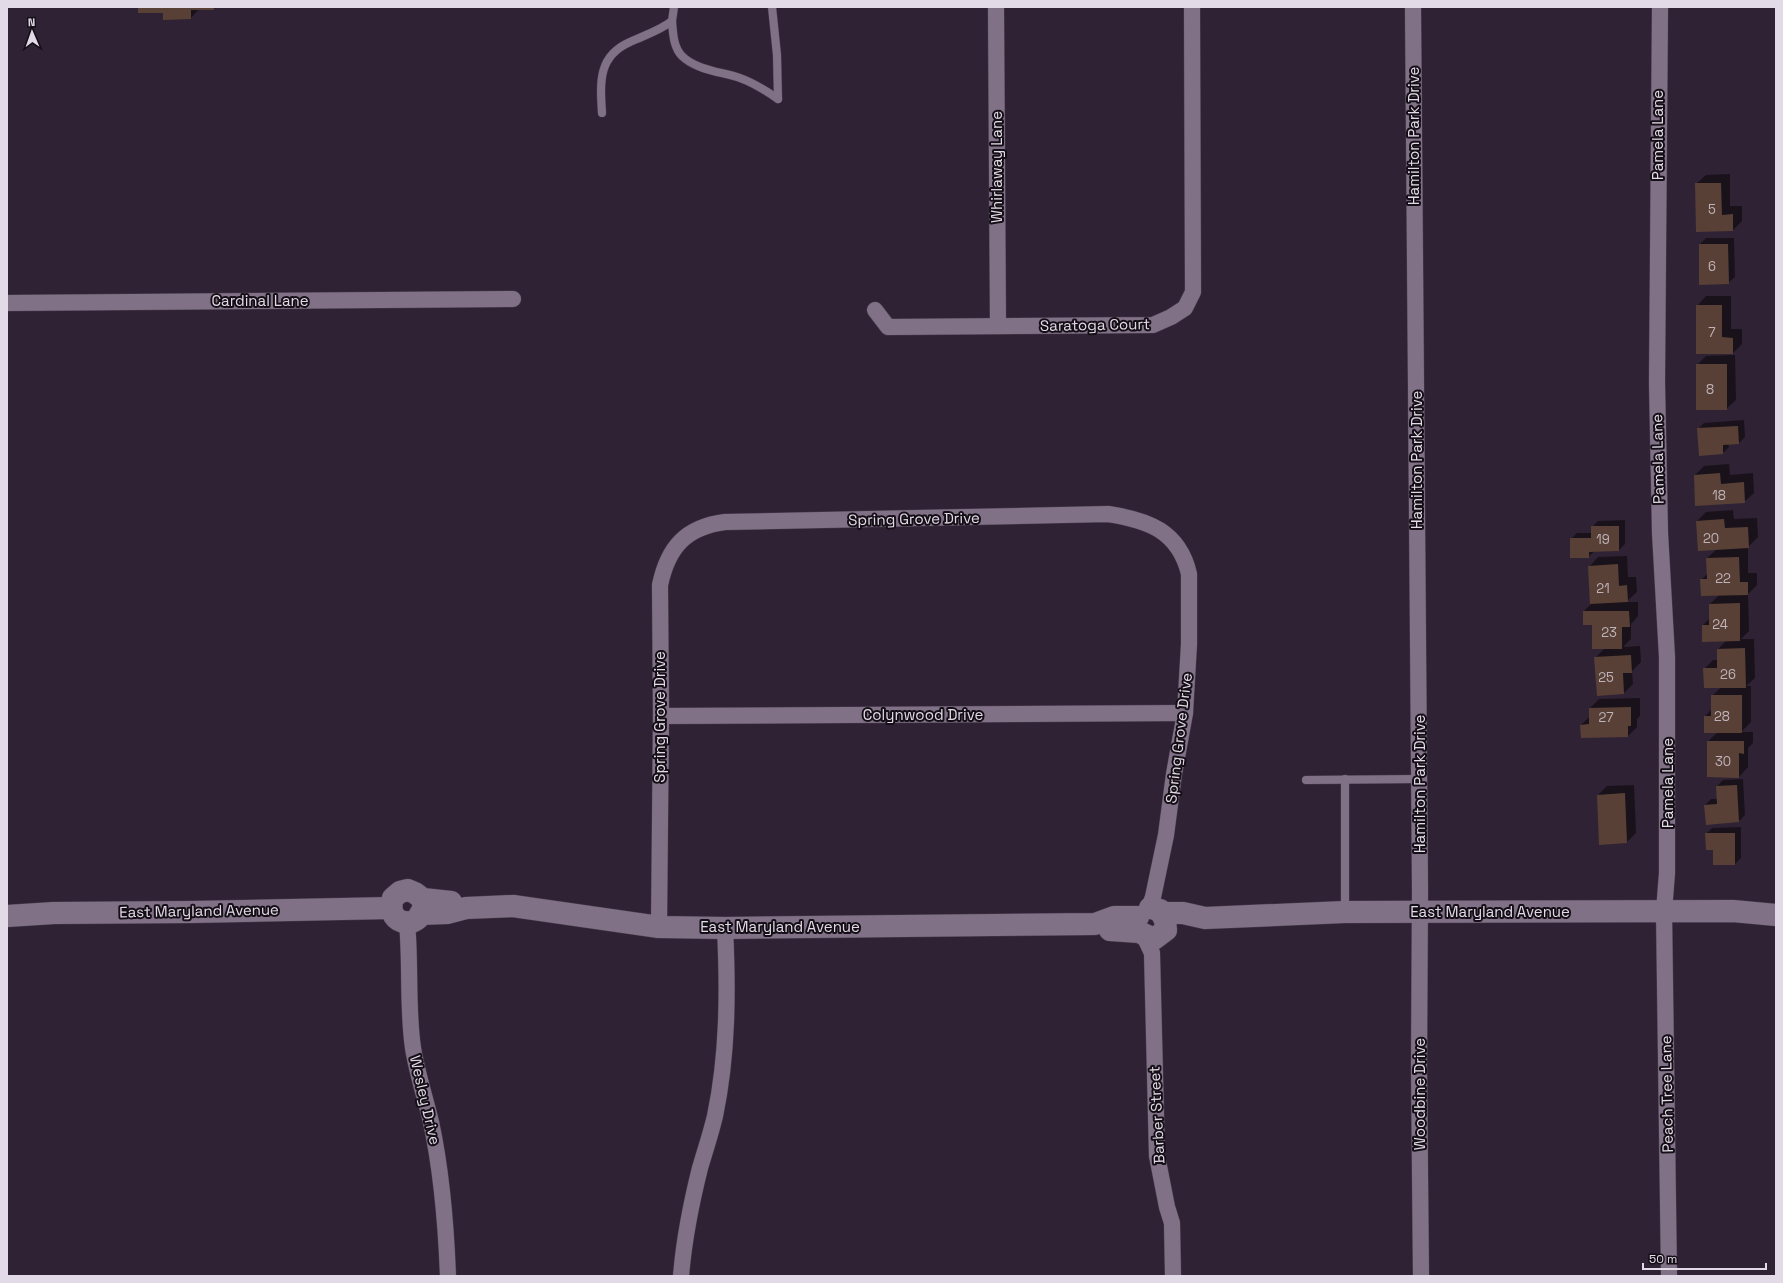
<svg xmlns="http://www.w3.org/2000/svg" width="1783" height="1283" viewBox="0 0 1783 1283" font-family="'Space Grotesk',sans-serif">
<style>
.shadow{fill:#0007}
.building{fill:#594036}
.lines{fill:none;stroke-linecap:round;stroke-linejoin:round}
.lane-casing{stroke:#483d4d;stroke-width:9}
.street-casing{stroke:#483d4d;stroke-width:17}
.secondary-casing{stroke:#483d4d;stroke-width:23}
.lane{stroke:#817187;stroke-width:8}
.street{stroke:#817187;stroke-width:16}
.secondary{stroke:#817187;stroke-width:22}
.labels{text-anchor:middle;stroke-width:4;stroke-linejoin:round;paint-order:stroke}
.number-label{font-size:13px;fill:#c0b4bb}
.street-label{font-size:15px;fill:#e3dae7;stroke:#140e16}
</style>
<rect width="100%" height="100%" fill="#2f2234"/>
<g class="shadow">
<path d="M139 7H216L214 9H199L191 18Z"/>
<path d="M1730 174V206H1742V221L1733 230 1696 184 1706 175Z"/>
<path d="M1706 238H1734L1735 277 1728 283 1700 244Z"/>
<path d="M1706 296H1731V329H1742V344L1733 353 1697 306Z"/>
<path d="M1735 355 1736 400 1726 409 1697 365 1706 356Z"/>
<path d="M1744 420 1745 437 1739 443 1728 444 1729 447 1723 453 1698 429 1704 423Z"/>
<path d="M1729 464 1730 475 1753 473 1754 493 1744 502 1695 475 1704 466Z"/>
<path d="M1733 510 1734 519 1757 518 1758 537 1748 547V573H1757V585L1748 594 1749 631 1741 639H1754L1755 678 1746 686H1751V722L1741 732H1753V743L1748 748V767L1739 777 1708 741 1718 732 1705 716 1712 709V696L1721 687 1704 669 1713 660H1718V649L1726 641 1703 625 1710 618V604L1719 595 1701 580 1708 573 1707 558 1717 549 1697 521 1706 512Z"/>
<path d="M1625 520V544L1619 550 1595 551 1588 557 1571 539 1577 533H1592V527L1598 521Z"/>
<path d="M1627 556 1628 577H1636L1637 592 1626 602H1638V616L1631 624V639L1623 647 1640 646 1641 662 1632 671 1633 684 1624 693 1598 695 1595 658 1605 648 1593 624 1584 611 1591 604 1589 567 1598 557Z"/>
<path d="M1640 698V716L1637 719V727L1628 736 1581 725 1590 716V708L1599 699Z"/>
<path d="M1743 779 1745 815 1739 821 1705 805 1711 799H1717V786L1723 780Z"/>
<path d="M1634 785 1636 833 1627 842 1598 795 1607 786Z"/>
<path d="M1741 827V858L1735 864 1714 849 1706 834 1712 828Z"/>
</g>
<g class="building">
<path d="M138 7H214V10H191V19L163 20V13H138Z"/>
<path d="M1695 183H1721L1722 215 1733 214V231L1696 232Z"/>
<path d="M1699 244H1728L1729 284 1699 285Z"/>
<path d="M1696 305H1722V337L1733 338V354H1696Z"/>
<rect x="1696" y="364" width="31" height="46"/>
<path d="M1738 426 1739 444 1723 445V454L1699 456 1697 428Z"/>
<path d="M1720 473 1721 484 1744 482 1745 503 1695 506 1694 475Z"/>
<path d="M1724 519 1725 528 1748 527 1749 548 1698 551 1696 521Z"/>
<path d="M1591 526H1619V551L1589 552V558H1570V538H1591Z"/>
<path d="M1739 557 1740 582H1748V595L1701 596 1700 579H1707L1706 558Z"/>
<path d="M1618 564 1619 586 1627 585 1628 602 1590 604 1588 566Z"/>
<path d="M1740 603V641L1702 642V625H1709V604Z"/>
<path d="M1583 611H1629L1630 627H1622V649H1592V625H1583Z"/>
<path d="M1745 648 1746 688H1704L1703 668H1717V649Z"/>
<path d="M1631 655 1632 673H1623L1624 694 1597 696 1594 657Z"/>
<path d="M1711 695H1742V733H1704V716H1711Z"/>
<path d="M1631 707V726H1628V737L1581 738 1580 725 1589 724V708Z"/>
<path d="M1707 741H1744V754L1739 753V778L1707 777Z"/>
<path d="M1737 785 1739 822 1706 825 1704 805 1717 804 1716 786Z"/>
<path d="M1625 793 1627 843 1599 845 1597 795Z"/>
<path d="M1705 833H1735V865H1713V850H1706Z"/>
</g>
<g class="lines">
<defs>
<g id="lane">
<path d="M772 7 777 55 778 99"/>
<path d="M672 21C673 32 673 47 682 56 696 70 722 72 740 78 754 83 765 90 778 99"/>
<path d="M602 113C600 82 598 56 630 42 645 35 659 31 672 21L674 7"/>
<path d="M1345 779V912"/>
<path d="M1306 780 1420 779"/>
</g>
<g id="street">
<path d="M996 7 998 326"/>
<path d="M1413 7 1420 891 1419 1068 1421 1276"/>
<path d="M1660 7 1657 382 1660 533 1667 657V873L1664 911 1669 1276"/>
<path d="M7 303 513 299"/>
<path d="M875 310 888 327 1153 325 1171 317 1185 308 1193 292 1192 7"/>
<path d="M661 716 1185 713"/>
<path d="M407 923C411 965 407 1007 413 1048 417 1073 425 1097 431 1122 442 1173 446 1224 448 1276"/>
<path d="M659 927 661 716 660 585C668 547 686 527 725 522L1108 514C1148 520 1179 531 1189 574V644L1185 713 1174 774 1166 835 1153 897 1149 908"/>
<path d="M1144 936 1152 953 1157 1156 1167 1207 1172 1223 1173 1276"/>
<path d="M681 1276C684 1239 691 1204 700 1168 705 1151 711 1133 715 1116 728 1054 728 990 725 928"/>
</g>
<g id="secondary">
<path d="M423 903C426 931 383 928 393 898L400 892 408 890 415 893 423 899 451 902"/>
<path d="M1161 913H1183L1205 918 1345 912 1733 911 1776 915"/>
<path d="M420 914 447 913 466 908 513 906 659 927 725 928 1095 924 1114 917H1138"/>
<path d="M7 916 54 913 192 912 391 908"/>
<path d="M1110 930 1139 932 1154 939 1166 930 1165 920 1160 910 1150 908"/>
</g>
</defs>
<use href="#lane" class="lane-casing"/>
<use href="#street" class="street-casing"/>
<use href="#secondary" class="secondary-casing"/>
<use href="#lane" class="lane"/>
<use href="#street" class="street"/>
<use href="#secondary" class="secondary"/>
</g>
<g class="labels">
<g class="number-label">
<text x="1712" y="214">5</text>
<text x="1712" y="271">6</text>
<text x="1712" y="337">7</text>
<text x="1710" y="394">8</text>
<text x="1719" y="500">18</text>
<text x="1711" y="543">20</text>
<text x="1603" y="544">19</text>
<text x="1723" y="583">22</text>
<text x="1603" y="593">21</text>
<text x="1720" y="629">24</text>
<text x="1609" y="637">23</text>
<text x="1728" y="679">26</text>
<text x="1606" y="682">25</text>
<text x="1722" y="721">28</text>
<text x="1606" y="722">27</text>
<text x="1723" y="766">30</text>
</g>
<g class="street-label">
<text transform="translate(1658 135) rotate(-90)" y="5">Pamela Lane</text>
<text transform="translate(1414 136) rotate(-90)" y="5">Hamilton Park Drive</text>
<text transform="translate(997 167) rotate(-90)" y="5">Whirlaway Lane</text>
<text x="260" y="306">Cardinal Lane</text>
<text transform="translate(1095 325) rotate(-1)" y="5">Saratoga Court</text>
<text transform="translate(1658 459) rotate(-91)" y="5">Pamela Lane</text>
<text transform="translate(1417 460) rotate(-90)" y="5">Hamilton Park Drive</text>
<text transform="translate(914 519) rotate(-1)" y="5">Spring Grove Drive</text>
<text x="923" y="720">Colynwood Drive</text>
<text transform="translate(660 717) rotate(-90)" y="5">Spring Grove Drive</text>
<text transform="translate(1179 738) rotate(-83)" y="5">Spring Grove Drive</text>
<text transform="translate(1668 783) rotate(-90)" y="5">Pamela Lane</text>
<text transform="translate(1420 784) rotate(-90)" y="5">Hamilton Park Drive</text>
<text transform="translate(199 911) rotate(-1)" y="5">East Maryland Avenue</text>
<text x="1490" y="917">East Maryland Avenue</text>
<text x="780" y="932">East Maryland Avenue</text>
<text transform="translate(1420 1094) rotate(-90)" y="5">Woodbine Drive</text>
<text transform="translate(1667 1094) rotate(-91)" y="5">Peach Tree Lane</text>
<text transform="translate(425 1100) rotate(77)" y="5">Wesley Drive</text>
<text transform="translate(1157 1115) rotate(-93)" y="5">Barber Street</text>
</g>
</g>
<rect width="1783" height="1283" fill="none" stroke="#e3dae7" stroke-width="16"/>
<g transform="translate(32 32) rotate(358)" stroke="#140e16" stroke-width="3" paint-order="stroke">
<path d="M0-3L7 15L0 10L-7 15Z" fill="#e3dae7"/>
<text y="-6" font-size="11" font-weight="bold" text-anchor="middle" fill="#e3dae7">N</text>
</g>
<path d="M1643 1263v6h123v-6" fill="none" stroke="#e3dae7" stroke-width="2"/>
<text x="1649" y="1263" font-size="12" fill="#e3dae7" stroke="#140e16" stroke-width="3" paint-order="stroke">50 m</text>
</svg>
